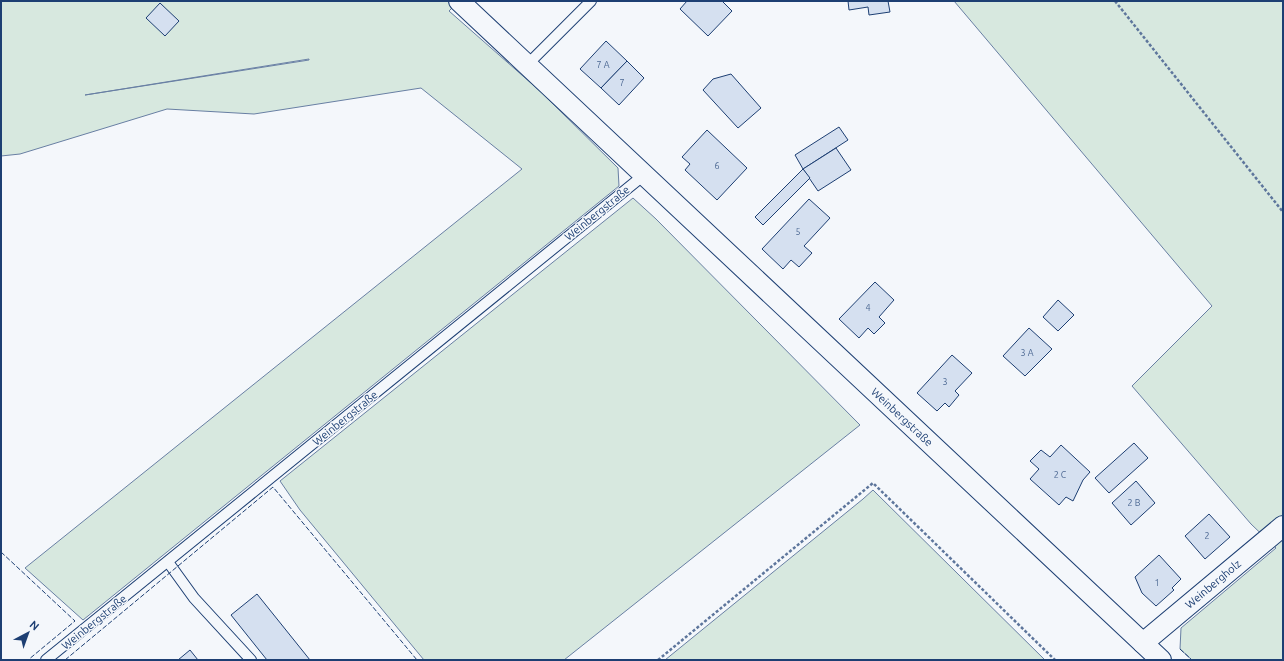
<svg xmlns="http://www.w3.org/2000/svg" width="1284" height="661" viewBox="0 0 1284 661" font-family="Ubuntu,sans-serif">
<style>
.green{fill:#d7e8df;stroke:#687fa3;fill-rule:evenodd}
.building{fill:#d5e0f0;stroke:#1d3f73}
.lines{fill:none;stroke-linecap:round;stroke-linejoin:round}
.lane-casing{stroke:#1d3f73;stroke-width:12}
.street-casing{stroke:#1d3f73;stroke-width:22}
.path{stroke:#5e769c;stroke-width:2.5;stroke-dasharray:3 2;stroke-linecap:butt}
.lane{stroke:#f4f7fb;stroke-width:10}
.street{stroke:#f4f7fb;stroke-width:20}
.fence{stroke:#1d3f73;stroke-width:1;stroke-dasharray:5 2;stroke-linecap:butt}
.labels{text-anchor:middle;stroke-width:3;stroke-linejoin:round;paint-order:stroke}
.number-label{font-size:9px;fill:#4b6792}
.street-label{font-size:11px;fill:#1d3f73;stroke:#f4f7fb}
</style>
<rect width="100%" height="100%" fill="#f4f7fb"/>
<g class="green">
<path d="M1 1H459L449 11 540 91 618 168 619 186 83 620 25 568 522 169 421 88 254 114 167 109 20 154 1 156ZM309 59V60L85 95Z"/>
<path d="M954 1H1283V660H1192L1180 649 1181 628 1276 548 1251 524 1132 386 1212 306Z"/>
<path d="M633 198 656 219 860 425 564 660H424L300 510 280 481Z"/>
<path d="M873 490 1045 660H665L863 499Z"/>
</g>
<g class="building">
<path d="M687 1H722L732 11 708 36 680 9Z"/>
<path d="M848 1H888L890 12 869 15 868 7 849 10Z"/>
<path d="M160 3 179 21 165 36 146 18Z"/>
<path d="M606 41 627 61 601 88 580 69Z"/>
<path d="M627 61 644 78 619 105 601 88Z"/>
<path d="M731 74 761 108 738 128 703 90 713 79Z"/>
<path d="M839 127 848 140 803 169 795 155Z"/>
<path d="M707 130 747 168 717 200 685 170 690 164 682 157Z"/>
<path d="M836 148 851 170 818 191 803 169Z"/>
<path d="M803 169 810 178 763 225 755 217Z"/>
<path d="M809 199 830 218 804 246 812 253 799 267 791 260 783 269 762 249Z"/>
<path d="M875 282 894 300 879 317 885 323 874 334 868 328 859 338 839 319Z"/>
<path d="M1058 300 1074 315 1058 331 1043 317Z"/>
<path d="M1029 328 1052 349 1025 376 1003 356Z"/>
<path d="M952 355 972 373 955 391 959 395 949 407 945 403 937 411 917 393Z"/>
<path d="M1134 443 1148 458 1109 493 1095 478Z"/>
<path d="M1061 445 1090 472 1083 480 1073 501 1066 497 1059 505 1030 479 1039 469 1030 461 1041 450 1050 457Z"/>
<path d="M1136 481 1155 503 1131 525 1112 503Z"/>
<path d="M1209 514 1230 537 1205 559 1185 536Z"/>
<path d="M1159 555 1181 579 1172 588 1174 590 1156 606 1142 593 1135 577Z"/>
<path d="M257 594 310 660H267L231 615Z"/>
<path d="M190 650 198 660H178Z"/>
</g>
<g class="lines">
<defs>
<g id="lane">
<path d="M527 65 591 1"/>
<path d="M168 562 194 598 251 660"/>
<path d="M46 660 644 175"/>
</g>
<g id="street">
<path d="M459 1 1161 660"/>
<path d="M1143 643 1283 526"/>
</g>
</defs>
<use href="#lane" class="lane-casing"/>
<use href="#street" class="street-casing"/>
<g class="path">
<path d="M1115 1 1283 212"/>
<path d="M658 660 873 483 1055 660"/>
</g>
<use href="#lane" class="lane"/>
<use href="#street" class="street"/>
<g class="fence">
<path d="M1 552 75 621 28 660"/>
<path d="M1180 649 1192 660"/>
<path d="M65 660 273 487 417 660"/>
</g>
</g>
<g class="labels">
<g class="number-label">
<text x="603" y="68">7 A</text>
<text x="622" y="86">7</text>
<text x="717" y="169">6</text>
<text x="798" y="235">5</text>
<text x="868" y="311">4</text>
<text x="1027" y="356">3 A</text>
<text x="945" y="385">3</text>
<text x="1060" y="478">2 C</text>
<text x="1134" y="506">2 B</text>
<text x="1207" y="539">2</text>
<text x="1157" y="586">1</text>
</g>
<g class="street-label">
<text transform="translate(597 213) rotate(-39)" y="4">Weinbergstraße</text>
<text transform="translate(902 417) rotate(43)" y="4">Weinbergstraße</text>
<text transform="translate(345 418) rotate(-39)" y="4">Weinbergstraße</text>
<text transform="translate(1213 584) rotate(-40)" y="4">Weinbergholz</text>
<text transform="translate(94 622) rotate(-39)" y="4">Weinbergstraße</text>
</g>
</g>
<rect width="1284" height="661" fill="none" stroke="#1d3f73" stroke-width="4"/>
<g transform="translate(28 633) rotate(41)" stroke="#f4f7fb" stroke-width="3" paint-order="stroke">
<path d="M0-3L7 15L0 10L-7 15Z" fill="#1d3f73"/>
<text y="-6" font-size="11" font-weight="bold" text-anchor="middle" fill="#1d3f73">N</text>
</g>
</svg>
